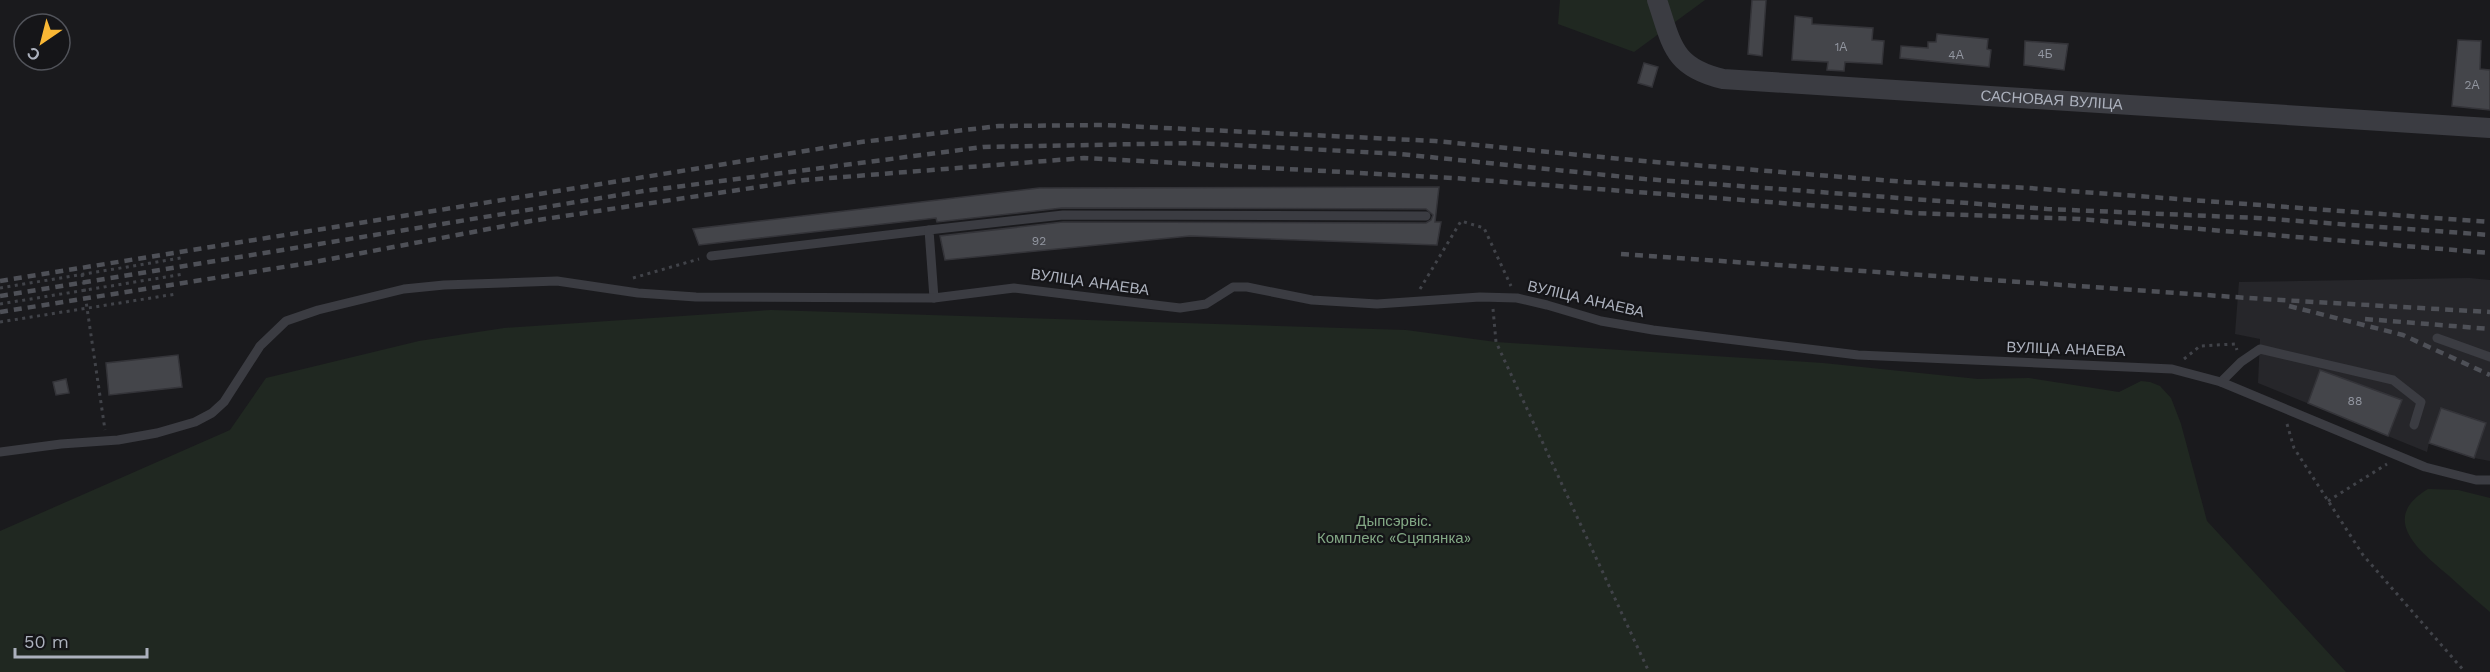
<svg xmlns="http://www.w3.org/2000/svg" width="2490" height="672" viewBox="0 0 2490 672" font-family="'Work Sans',sans-serif">
<style>
.built{fill:#26262a}
.green{fill:#202821}
.building{fill:#44454a;stroke:#343439;stroke-width:1.5}
.lines{fill:none;stroke-linecap:round;stroke-linejoin:round}
.path{stroke:#414349;stroke-width:3;stroke-dasharray:3 4.5;stroke-linecap:butt}
.service{stroke:#3b3c42;stroke-width:9}
.minor{stroke:#3b3c42;stroke-width:20}
.rail{stroke:#4e5057;stroke-width:4.5;stroke-dasharray:8 6;stroke-linecap:butt}
.labels{text-anchor:middle;stroke-width:4.5;stroke-linejoin:round;paint-order:stroke}
.number-label{font-size:12px;fill:#9296a0}
.street-label{font-size:15px;fill:#acb1bd;stroke:#151518}
.park-label{font-size:15px;fill:#83a885;stroke:#151518}
</style>
<rect width="100%" height="100%" fill="#1a1a1d"/>
<path class="built" d="M2469 278 2490 280V461L2474 458 2429 443 2427 452 2258 383 2260 339 2235 334 2239 282Z"/>
<g class="green">
<path d="M1560 0H1705L1634 52 1558 24Z"/>
<path d="M771 310 1406 330 1496 342 1823 363 1978 379 2029 378 2119 392 2141 381 2150 382 2160 386 2171 398 2181 424 2207 521 2346 672H0V531L230 430 266 378 419 341 504 328Z"/>
<path d="M2428 489 2458 490 2490 498V612C2476 600 2462 588 2448 575 2420 551 2378 519 2428 489Z"/>
</g>
<g class="building">
<path d="M1752 0H1766L1762 56 1748 54Z"/>
<path d="M1795 16 1812 18V24L1873 28 1872 40 1884 41 1882 64 1845 62 1844 71 1827 70 1828 62 1792 60Z"/>
<path d="M1937 34 1988 39 1987 49 1991 50 1989 67 1900 58 1901 46 1928 48V42H1936Z"/>
<path d="M2458 40 2481 41 2480 69 2490 70V110L2452 106Z"/>
<path d="M2025 41 2068 44 2064 70 2024 65Z"/>
<path d="M1644 63 1658 67 1652 87 1638 83Z"/>
<path d="M1439 187 1435 222H1441L1437 245 1190 236 945 260 940 236 1063 222 1426 223 1431 220 1433 215 1426 209 1062 208 937 222 936 218 699 245 693 229 1039 188Z"/>
<path d="M178 355 182 387 109 395 106 363Z"/>
<path d="M2320 370 2402 400 2388 436 2308 403Z"/>
<path d="M66 379 69 393 56 395 53 382Z"/>
<path d="M2441 408 2486 423 2474 458 2429 443Z"/>
</g>
<g class="lines">
<g class="path">
<path d="M82 274 105 430"/>
<path d="M633 278 699 259"/>
<path d="M0 288 181 258"/>
<path d="M1420 289 1461 221 1484 228 1511 286"/>
<path d="M0 304 184 274"/>
<path d="M1493 309 1496 342 1649 672"/>
<path d="M0 322 176 294"/>
<path d="M2184 359 2200 346 2235 344 2237 350"/>
<path d="M2287 424 2294 448 2363 555 2465 672"/>
<path d="M2328 501 2387 464"/>
</g>
<g class="service">
<path d="M711 256 929 230"/>
<path d="M934 298 929 230 1063 215 1426 216"/>
<path d="M2437 338 2490 357"/>
<path d="M2221 382 2241 362 2260 349 2393 380 2421 402 2414 425"/>
<path d="M0 452 61 444 118 440 157 433 195 422 212 413 224 402 260 346 286 321 318 310 404 289 444 285 557 281 638 293 696 297 934 298 1014 288 1180 308 1206 304 1233 287H1247L1312 300 1377 304 1480 297 1517 298 1547 305 1601 321 1653 330 1858 355 2172 369 2221 382 2425 467 2476 480H2490"/>
</g>
<path class="minor" id="s1" d="M1657 0C1672 44 1672 67 1723 79L2490 128"/>
<g class="rail">
<path d="M1621 254 2263 299 2490 312"/>
<path d="M0 281 861 142 999 126 1104 125 1435 141 1643 161 1906 182 2029 188 2490 222"/>
<path d="M0 296 644 191 983 147 1195 143 1400 154 1645 179 2047 209 2257 218 2490 235"/>
<path d="M2289 306 2403 335 2490 375"/>
<path d="M0 312 309 263 531 221 805 180 1084 158 1453 178 1913 213 2079 219 2490 253"/>
<path d="M2365 319 2490 329"/>
</g>
</g>
<g class="labels">
<g class="number-label">
<text x="1841" y="51">1А</text>
<text x="2045" y="58">4Б</text>
<text x="1956" y="59">4А</text>
<text x="2472" y="89">2А</text>
<text x="1039" y="245">92</text>
<text x="2355" y="405">88</text>
</g>
<g class="street-label">
<text dy="5" stroke="none"><textPath href="#s1" startOffset="440">САСНОВАЯ ВУЛІЦА</textPath></text>
<text transform="translate(1090 282) rotate(8)" y="5">ВУЛІЦА АНАЕВА</text>
<text transform="translate(1586 299) rotate(13)" y="5">ВУЛІЦА АНАЕВА</text>
<text transform="translate(2066 349) rotate(2)" y="5">ВУЛІЦА АНАЕВА</text>
</g>
<g class="park-label">
<text x="1394" y="526">Дыпсэрвіс.<tspan x="1394" dy="17">Комплекс «Сцяпянка»</tspan></text>
</g>
</g>
<g transform="translate(42 42) rotate(215)"><circle r="28" fill="#151518" stroke="#51535a" stroke-width="1.5"/>
<path d="M0-4.5L10 22L0 15L-10 22Z" fill="#fab835"/>
<text y="-9" font-size="16" font-weight="bold" text-anchor="middle" fill="#acb1bd">С</text>
</g>
<path d="M15 648v9h132v-9" fill="none" stroke="#acb1bd" stroke-width="3"/>
<text x="24" y="648" font-size="18" fill="#acb1bd" stroke="#151518" stroke-width="4.5" paint-order="stroke">50 m</text>
</svg>
